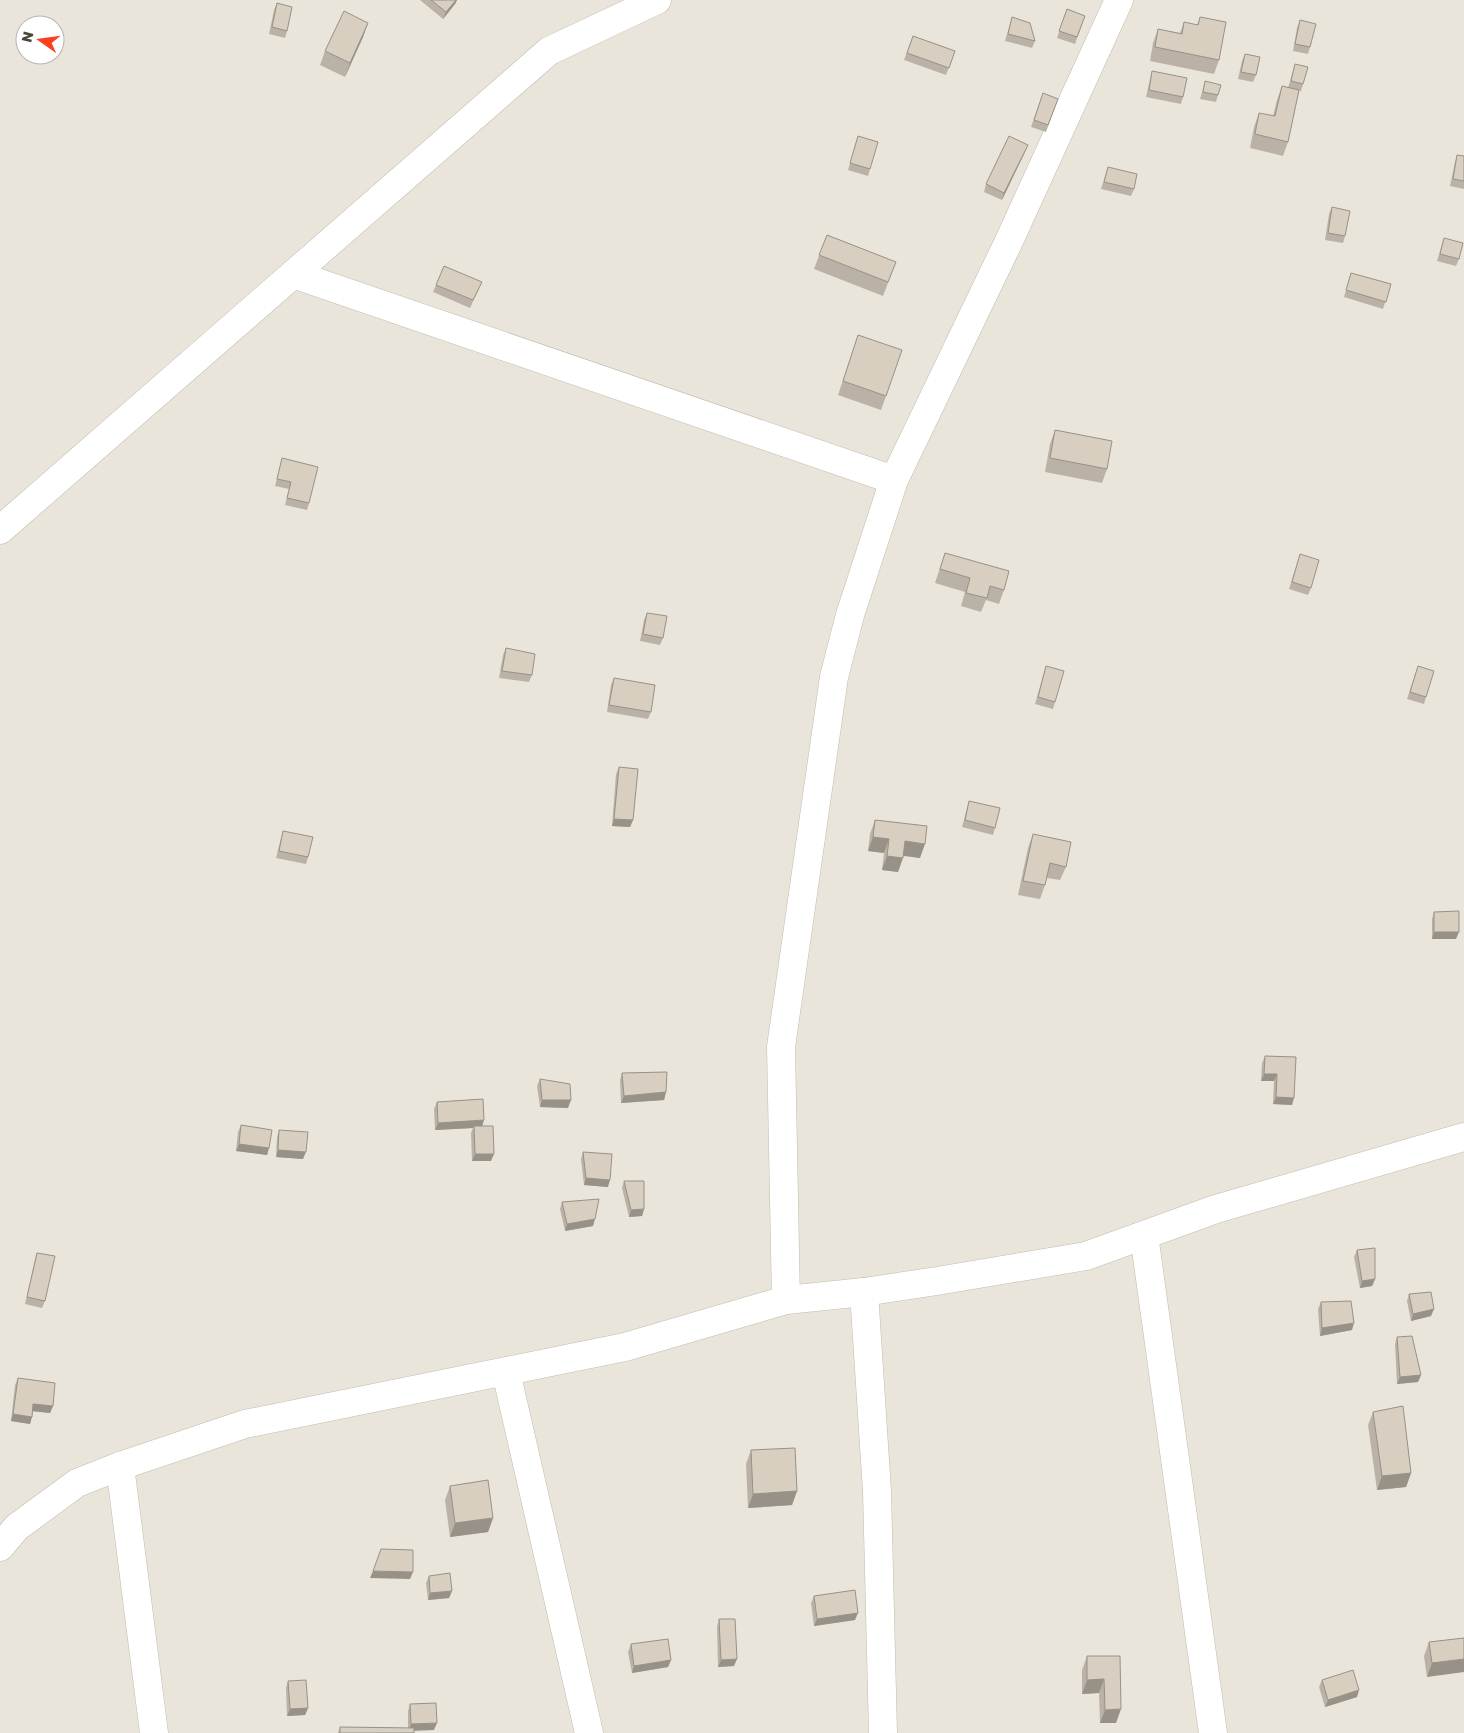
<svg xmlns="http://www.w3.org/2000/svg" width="1464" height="1733" viewBox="0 0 1464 1733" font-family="'Golos Text',sans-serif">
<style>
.residential{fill:#eae5da;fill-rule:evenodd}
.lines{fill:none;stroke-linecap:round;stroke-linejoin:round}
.minor-casing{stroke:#c2bbae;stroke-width:29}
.minor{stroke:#fff;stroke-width:28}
.wall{fill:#bab2a6}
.shaded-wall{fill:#979187}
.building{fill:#d8cfc1;stroke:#979187}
</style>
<rect width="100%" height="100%" fill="#f6f3ec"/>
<path class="residential" d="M0 0H1464V1733H0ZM25 25H55V55H25Z"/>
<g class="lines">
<defs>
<g id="minor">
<path d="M293 274 894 480"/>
<path d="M0 530 549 51 657 0"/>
<path d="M1144 1235 1213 1733"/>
<path d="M864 1292 877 1491 883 1733"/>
<path d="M786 1300 781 1047 834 677 850 615 894 480 1009 241 1119 0"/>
<path d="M506 1372 589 1733"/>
<path d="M120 1466 154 1733"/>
<path d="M0 1547 17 1527 77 1483 120 1466 245 1424 625 1347 786 1300 864 1292 937 1281 1086 1256 1216 1209 1464 1137"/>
</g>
</defs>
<use href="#minor" class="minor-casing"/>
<use href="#minor" class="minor"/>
</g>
<g class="wall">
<path d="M420 0H457L455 4 443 19Z"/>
<path d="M277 3 287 31 285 38 269 34 274 10Z"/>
<path d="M1067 9 1085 16 1075 44 1057 38Z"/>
<path d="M1012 17 1035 41 1032 48 1005 41Z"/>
<path d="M1200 17 1219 60 1214 74 1150 61 1153 43 1158 29 1180 33 1184 22 1197 25Z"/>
<path d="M1300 20 1310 47 1308 54 1293 51 1297 28Z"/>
<path d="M368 23 363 37 345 77 320 65 325 51Z"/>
<path d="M913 36 955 51 946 75 904 60Z"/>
<path d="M1245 54 1256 75 1253 82 1238 79 1242 61Z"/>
<path d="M1295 64 1303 84 1301 91H1299L1288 142 1283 156 1250 148 1254 127 1259 113 1273 116 1277 100 1282 86 1288 88Z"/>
<path d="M1152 71 1183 97 1181 104 1146 97 1150 79Z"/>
<path d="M1205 81 1218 95 1216 102 1200 99Z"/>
<path d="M1043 93 1058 99 1046 132 1031 127Z"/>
<path d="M858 136 870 169 868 176 848 170Z"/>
<path d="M1025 152 1002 200 984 192 986 184Z"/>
<path d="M1457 155 1464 156V189L1450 186 1455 162Z"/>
<path d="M1108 167 1134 189 1131 196 1101 189Z"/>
<path d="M1332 207 1345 236 1343 243 1325 240 1329 214Z"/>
<path d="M827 235 896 262 883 296 814 269Z"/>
<path d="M1444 238 1459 259 1456 266 1437 261Z"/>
<path d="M1351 273 1391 284 1383 309 1344 297Z"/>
<path d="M482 282 470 308 433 292 436 285Z"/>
<path d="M858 335 886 396 881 410 838 395Z"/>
<path d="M1055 430 1107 469 1102 483 1045 472 1050 444Z"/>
<path d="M282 458 309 503 307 510 285 505 289 489 275 486Z"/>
<path d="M945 553 1004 590 999 604 986 600 981 612 961 606 965 592 935 583Z"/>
<path d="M1300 554 1311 588 1308 595 1289 589Z"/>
<path d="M647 613 663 638 660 645 640 641 644 620Z"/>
<path d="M506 648 532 675 529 682 499 678 503 655Z"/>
<path d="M1046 666 1055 702 1053 709 1035 704Z"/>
<path d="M1418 666 1426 697 1424 704 1407 699Z"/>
<path d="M614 678 651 712 648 719 607 712 611 685Z"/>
<path d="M619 767 633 820 630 827 612 826 616 774Z"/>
<path d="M969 801 995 828 993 835 962 827Z"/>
<path d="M875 820 920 858 903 856 898 872 882 870 884 853 868 851 870 834Z"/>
<path d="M283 831 308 857 306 864 276 858 281 838Z"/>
<path d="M1033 834 1066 867 1060 880 1047 878 1045 885 1040 899 1018 895 1028 848Z"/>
<path d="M1434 912 1456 939H1432V919Z"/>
<path d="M1265 1056 1296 1057 1292 1105 1273 1104 1274 1081H1261L1262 1063Z"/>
<path d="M622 1073 666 1092 664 1100 621 1103 620 1080Z"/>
<path d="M540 1079 568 1108 540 1107 537 1086Z"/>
<path d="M437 1102 482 1126 491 1161H472L471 1133 473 1128 435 1130 434 1109Z"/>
<path d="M241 1125 269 1148 267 1155 236 1151 238 1132Z"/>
<path d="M279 1130 303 1159 276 1157 277 1137Z"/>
<path d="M583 1152 608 1187 584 1185 581 1159Z"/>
<path d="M624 1181 644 1209 642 1216 629 1217 622 1188Z"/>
<path d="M562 1202 593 1226 565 1231 560 1209Z"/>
<path d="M1357 1250 1375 1279 1372 1286 1360 1288 1354 1257Z"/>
<path d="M37 1253 45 1301 42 1308 25 1304 35 1260Z"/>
<path d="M1409 1294 1431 1316 1411 1321 1407 1301Z"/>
<path d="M1321 1302 1352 1330 1320 1336 1318 1309Z"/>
<path d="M1397 1337 1421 1375 1418 1382 1397 1384 1395 1344Z"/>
<path d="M18 1378 53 1406 50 1413 33 1411 30 1424 11 1421 15 1385Z"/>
<path d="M1373 1412 1411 1473 1406 1487 1377 1490 1368 1425Z"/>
<path d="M751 1450 797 1491 792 1505 748 1508 746 1464Z"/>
<path d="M450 1486 493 1518 488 1532 450 1537 445 1500Z"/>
<path d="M429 1576 452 1591 449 1598 428 1600 426 1583Z"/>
<path d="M814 1596 855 1620 814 1626 811 1603Z"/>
<path d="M719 1619 734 1666 718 1667 717 1627Z"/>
<path d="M1464 1638 1427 1677 1424 1656 1429 1642Z"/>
<path d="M631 1644 671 1660 668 1667 632 1673 628 1652Z"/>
<path d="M1087 1656H1120L1116 1723H1100L1099 1693 1082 1694V1670Z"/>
<path d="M1322 1680 1357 1697 1325 1707 1319 1687Z"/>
<path d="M288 1681 308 1708 305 1715 287 1716 286 1688Z"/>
<path d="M410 1704 434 1730H414V1733H338L340 1727 408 1728V1711Z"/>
</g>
<g class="shaded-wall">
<path d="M456 0H457L455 4 443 19 446 12Z"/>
<path d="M368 23 363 37 345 77 350 63Z"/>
<path d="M1028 145 1025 152 1002 200 1004 193Z"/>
<path d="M614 819 633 820 630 827 612 826Z"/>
<path d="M873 837 889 839 884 853 868 851Z"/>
<path d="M905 841 925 844 920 858 900 855Z"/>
<path d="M887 856 903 858 898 872 882 870Z"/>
<path d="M1434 932H1459L1456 939H1432Z"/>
<path d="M1264 1074H1277L1274 1081H1261Z"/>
<path d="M666 1092 664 1100 621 1103 624 1096Z"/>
<path d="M1276 1097 1294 1098 1292 1105 1273 1104Z"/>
<path d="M542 1100H571L568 1108 540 1107Z"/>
<path d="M484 1120 482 1127 474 1126 473 1128 435 1130 438 1123Z"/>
<path d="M239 1144 269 1148 267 1155 236 1151Z"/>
<path d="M278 1150 306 1152 303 1159 276 1157Z"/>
<path d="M475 1154H494L491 1161H472Z"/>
<path d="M586 1178 610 1180 608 1187 584 1185Z"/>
<path d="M644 1209 642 1216 629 1217 631 1210Z"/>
<path d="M595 1219 593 1226 565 1231 567 1224Z"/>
<path d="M1375 1279 1372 1286 1360 1288 1362 1281Z"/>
<path d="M1434 1309 1431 1316 1411 1321 1413 1314Z"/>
<path d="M1354 1323 1352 1330 1320 1336 1322 1328Z"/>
<path d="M1421 1375 1418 1382 1397 1384 1400 1377Z"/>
<path d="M33 1404 53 1406 50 1413 31 1411Z"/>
<path d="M13 1414 32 1417 30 1424 11 1421Z"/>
<path d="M1411 1473 1406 1487 1377 1490 1382 1476Z"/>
<path d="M797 1491 792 1505 748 1508 753 1494Z"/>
<path d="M493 1518 488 1532 450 1537 455 1523Z"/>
<path d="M373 1571 413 1572 410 1579 370 1578Z"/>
<path d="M452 1591 449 1598 428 1600 430 1593Z"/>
<path d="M858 1613 855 1620 814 1626 817 1619Z"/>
<path d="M737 1659 734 1666 718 1667 721 1660Z"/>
<path d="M1464 1659V1672L1427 1677 1432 1663Z"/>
<path d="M671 1660 668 1667 632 1673 634 1666Z"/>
<path d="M1104 1679 1099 1693 1082 1694 1087 1680Z"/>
<path d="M1359 1690 1357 1697 1325 1707 1328 1700Z"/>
<path d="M308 1708 305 1715 287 1716 290 1709Z"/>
<path d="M1121 1709 1116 1723H1100L1105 1710Z"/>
<path d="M437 1723 434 1730 409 1731 411 1724Z"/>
</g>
<g class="building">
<path d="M431 0H456L446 12Z"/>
<path d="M277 3 292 7 287 31 272 27Z"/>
<path d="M1067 9 1085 16 1077 37 1059 31Z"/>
<path d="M344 11 368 23 350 63 325 51Z"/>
<path d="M1012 17 1030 23 1035 41 1008 34Z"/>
<path d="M1200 17 1226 22 1219 60 1155 47 1158 29 1182 34 1184 22 1198 25Z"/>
<path d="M1300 20 1316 24 1310 47 1295 44Z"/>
<path d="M913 36 955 51 949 68 907 53Z"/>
<path d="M1245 54 1260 57 1256 75 1241 72Z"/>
<path d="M1295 64 1308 67 1303 84 1291 81Z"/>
<path d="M1152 71 1187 78 1183 97 1149 90Z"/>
<path d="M1205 81 1221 85 1218 95 1203 92Z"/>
<path d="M1282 86 1299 90 1288 142 1255 134 1259 113 1275 116Z"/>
<path d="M1043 93 1058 99 1048 125 1034 120Z"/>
<path d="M858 136 878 142 870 169 850 163Z"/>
<path d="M1009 136 1028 145 1004 193 986 184Z"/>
<path d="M1457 155 1464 156V181L1453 179Z"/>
<path d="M1108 167 1137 174 1134 189 1104 182Z"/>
<path d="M1332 207 1350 211 1345 236 1328 233Z"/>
<path d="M827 235 896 262 888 282 819 255Z"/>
<path d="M1444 238 1463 243 1459 259 1440 254Z"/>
<path d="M444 266 482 282 473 300 436 285Z"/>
<path d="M1351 273 1391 284 1386 302 1346 290Z"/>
<path d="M858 335 902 350 886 396 843 381Z"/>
<path d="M1055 430 1112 441 1107 469 1050 458Z"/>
<path d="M282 458 318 467 309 503 287 498 291 482 277 479Z"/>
<path d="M945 553 1009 571 1004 590 990 586 987 598 966 593 970 578 940 569Z"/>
<path d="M1300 554 1319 560 1311 588 1292 582Z"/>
<path d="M647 613 667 616 663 638 643 634Z"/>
<path d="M506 648 535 654 532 675 502 671Z"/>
<path d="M1046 666 1064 671 1055 702 1038 697Z"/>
<path d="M1418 666 1434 671 1426 697 1410 692Z"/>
<path d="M614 678 655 685 651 712 609 705Z"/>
<path d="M619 767 638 769 633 820 614 819Z"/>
<path d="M969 801 1000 808 995 828 965 820Z"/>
<path d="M875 820 927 826 925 844 905 841 903 858 887 856 889 839 873 837Z"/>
<path d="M283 831 313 837 308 857 279 851Z"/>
<path d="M1033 834 1071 842 1066 867 1050 863 1045 885 1023 881Z"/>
<path d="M1459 911V932H1434V912Z"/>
<path d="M1265 1056 1296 1057 1294 1098 1276 1097 1277 1074H1264Z"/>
<path d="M667 1072 666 1092 624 1096 622 1073Z"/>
<path d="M540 1079 570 1084 571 1100H542Z"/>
<path d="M483 1099 484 1120 438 1123 437 1102Z"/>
<path d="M241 1125 272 1130 269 1148 239 1144Z"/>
<path d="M474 1126H493L494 1154H475Z"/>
<path d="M279 1130 308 1132 306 1152 278 1150Z"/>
<path d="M583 1152 612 1154 610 1180 586 1178Z"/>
<path d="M624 1181H644V1209L631 1210Z"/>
<path d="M599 1199 595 1219 567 1224 562 1202Z"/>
<path d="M1375 1248V1279L1362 1281 1357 1250Z"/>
<path d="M37 1253 55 1256 45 1301 27 1297Z"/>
<path d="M1431 1292 1434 1309 1413 1314 1409 1294Z"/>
<path d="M1351 1301 1354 1323 1322 1328 1321 1302Z"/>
<path d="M1412 1336 1421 1375 1400 1377 1397 1337Z"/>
<path d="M18 1378 55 1383 53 1406 33 1404 32 1417 13 1414Z"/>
<path d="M1403 1406 1411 1473 1382 1476 1373 1412Z"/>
<path d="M795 1448 797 1491 753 1494 751 1450Z"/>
<path d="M488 1480 493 1518 455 1523 450 1486Z"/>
<path d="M381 1549 413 1550V1572L373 1571Z"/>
<path d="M450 1573 452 1591 430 1593 429 1576Z"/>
<path d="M855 1590 858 1613 817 1619 814 1596Z"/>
<path d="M719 1619H735L737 1659 721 1660Z"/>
<path d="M1464 1638V1659L1432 1663 1429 1642Z"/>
<path d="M668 1639 671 1660 634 1666 631 1644Z"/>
<path d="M1087 1656H1120L1121 1709 1105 1710 1104 1679 1087 1680Z"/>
<path d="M1353 1670 1359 1690 1328 1700 1322 1680Z"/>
<path d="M306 1680 308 1708 290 1709 288 1681Z"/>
<path d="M436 1703 437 1723 411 1724 410 1704Z"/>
<path d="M340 1727 414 1728V1733H340Z"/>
</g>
<g transform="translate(40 40) rotate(284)"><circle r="24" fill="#ffffff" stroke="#b7b4b0"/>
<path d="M0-4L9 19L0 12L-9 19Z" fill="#fc3f1d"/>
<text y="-8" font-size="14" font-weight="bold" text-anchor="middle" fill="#4b4439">N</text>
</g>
</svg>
